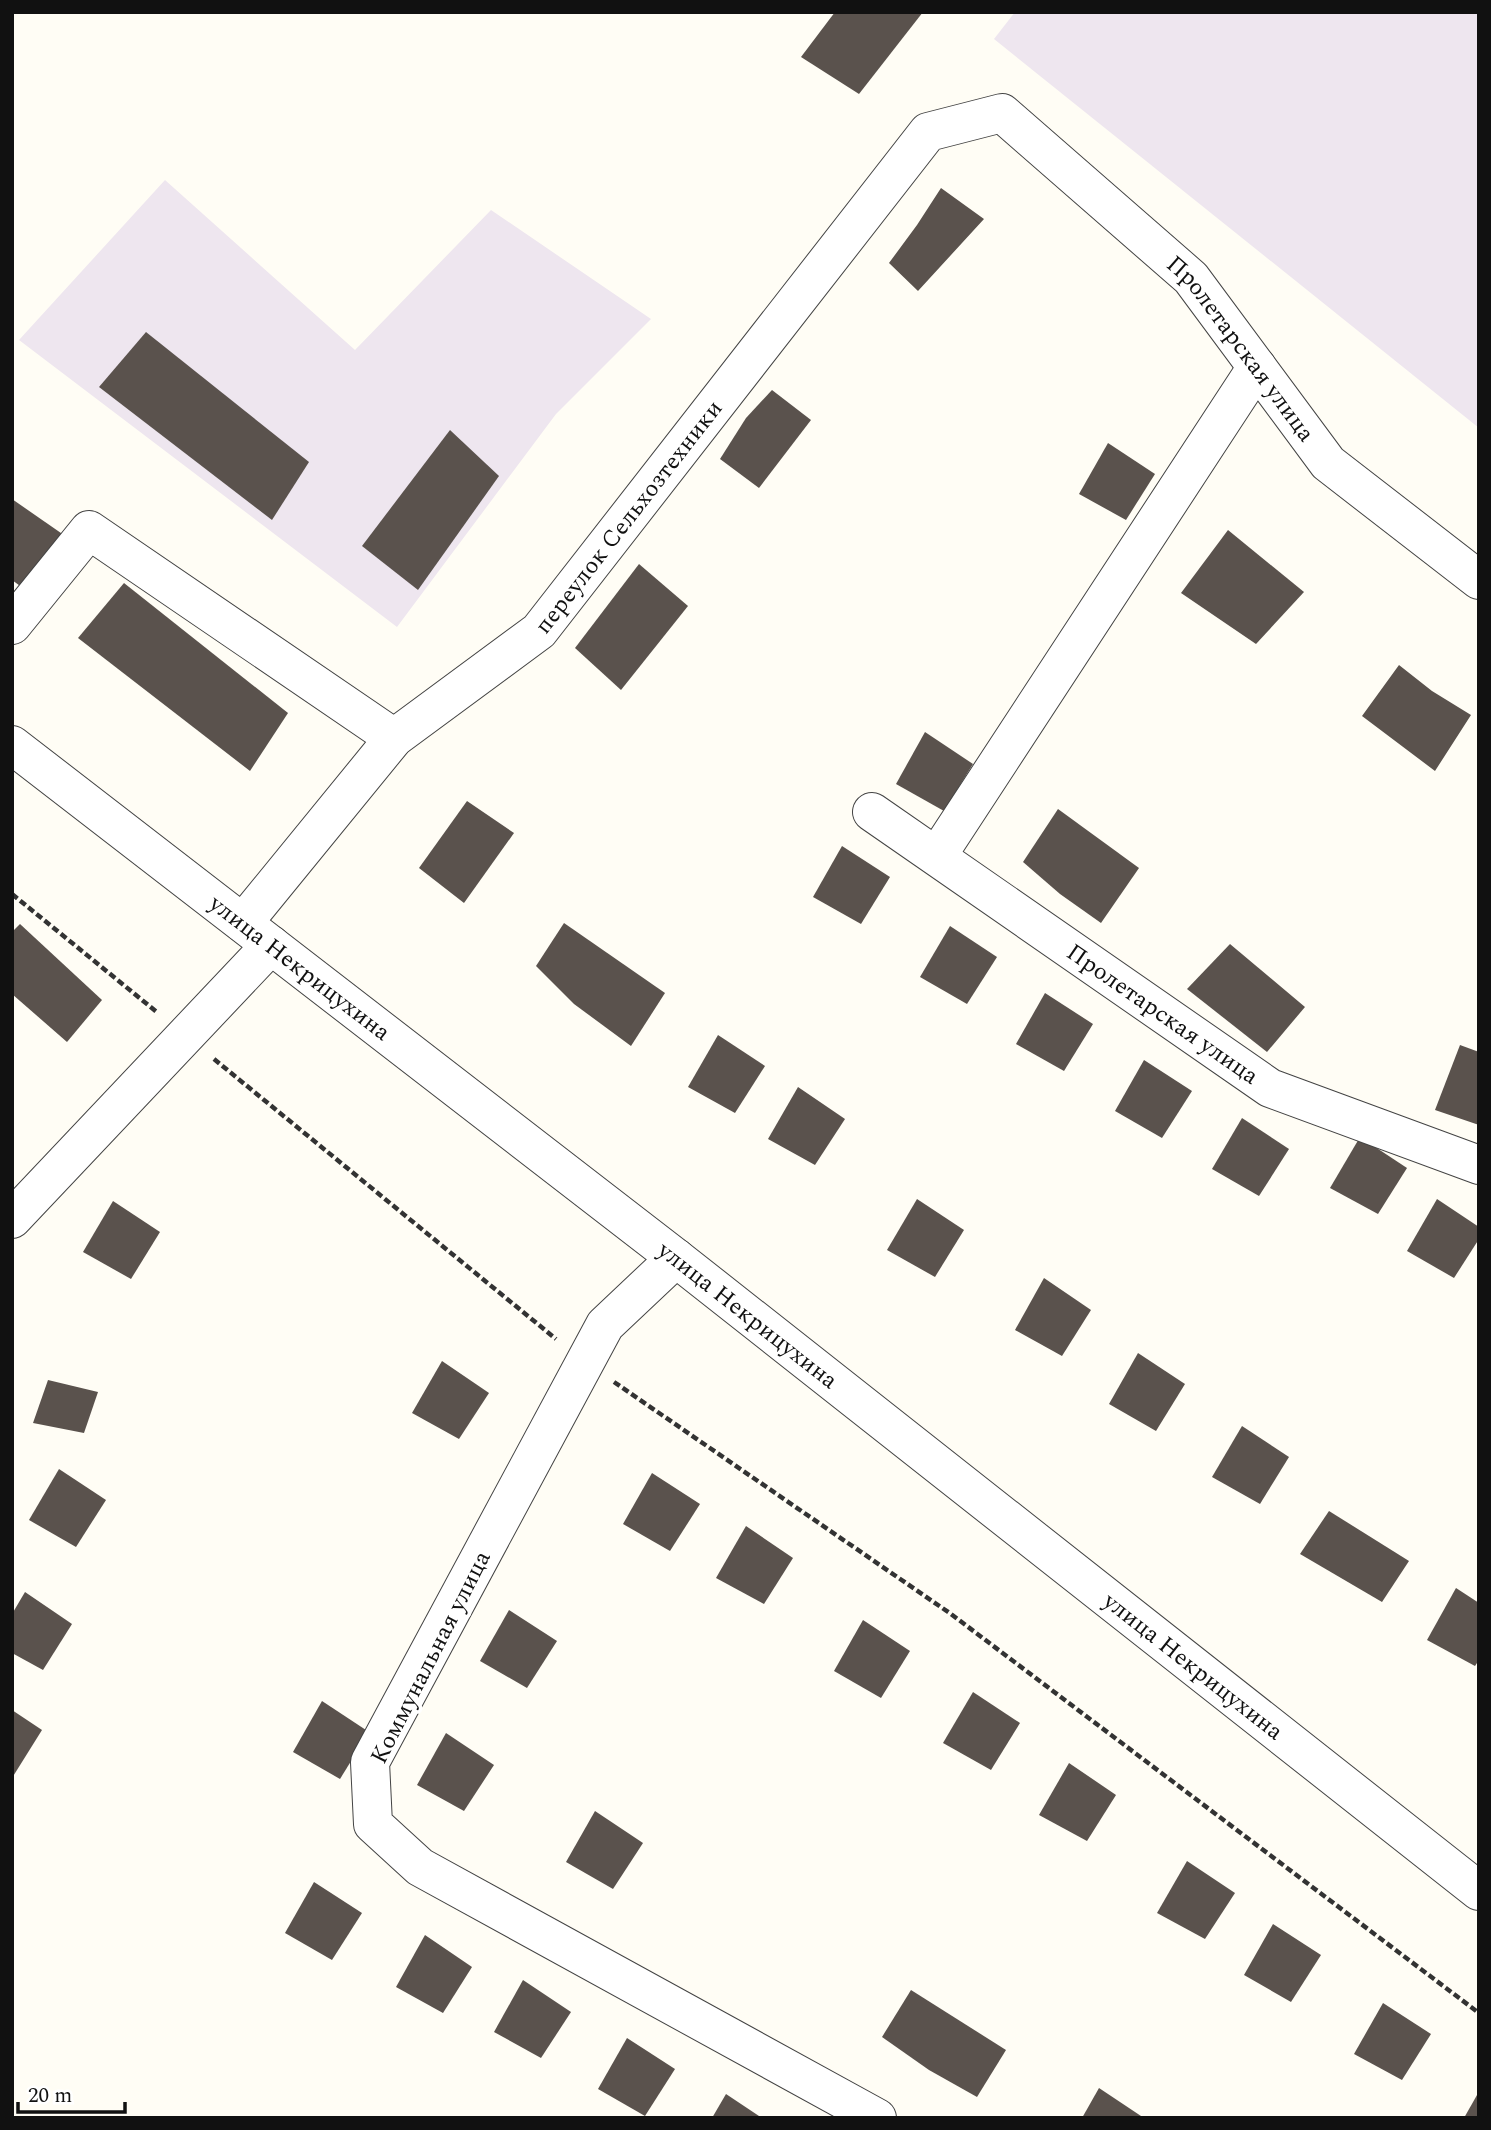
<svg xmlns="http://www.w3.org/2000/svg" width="1491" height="2130" viewBox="0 0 1491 2130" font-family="Spectral,serif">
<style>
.industrial{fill:#eee6ef}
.building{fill:#5a524d}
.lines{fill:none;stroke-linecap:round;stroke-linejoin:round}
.minor-casing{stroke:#444;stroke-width:40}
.path{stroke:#333;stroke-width:4.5;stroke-dasharray:7 3.5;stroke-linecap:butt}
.minor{stroke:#fff;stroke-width:38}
.labels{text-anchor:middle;stroke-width:7;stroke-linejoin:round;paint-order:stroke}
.street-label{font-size:24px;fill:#111;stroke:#fff}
</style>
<rect width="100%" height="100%" fill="#fffdf5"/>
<g class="industrial">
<path d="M1015 12H1479V428L994 39Z"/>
<path d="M165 180 355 350 491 210 651 319 556 414 397 627 19 340Z"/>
</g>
<g class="building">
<path d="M835 12H923L859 94 801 57Z"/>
<path d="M941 188 984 219 918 291 889 263 917 225Z"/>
<path d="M146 332 309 462 272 520 99 387Z"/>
<path d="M772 390 811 420 759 488 720 459 746 418Z"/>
<path d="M450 430 499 476 418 590 362 546Z"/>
<path d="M1108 443 1155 474 1126 520 1079 494Z"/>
<path d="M12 499 71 540 31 594 12 580Z"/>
<path d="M1228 530 1304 592 1256 644 1181 593Z"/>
<path d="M639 564 688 606 621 690 575 648Z"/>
<path d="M124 583 288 713 250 771 78 638Z"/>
<path d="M1399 665 1432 691 1471 715 1435 771 1362 716Z"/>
<path d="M925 732 973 764 944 811 896 784Z"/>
<path d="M467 801 514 833 464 903 419 868Z"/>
<path d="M1058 809 1139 868 1101 923 1060 894 1023 862Z"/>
<path d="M842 846 890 877 861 924 813 897Z"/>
<path d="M564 923 665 993 631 1046 574 1004 536 966Z"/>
<path d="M20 924 102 1000 67 1042 12 994V932Z"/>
<path d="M950 926 997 957 967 1004 920 977Z"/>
<path d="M1230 944 1305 1007 1267 1052 1187 989Z"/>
<path d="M1045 993 1093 1024 1064 1071 1016 1044Z"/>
<path d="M718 1035 765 1066 735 1113 688 1087Z"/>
<path d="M1460 1045 1479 1052V1125L1435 1110Z"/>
<path d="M1144 1060 1192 1091 1162 1138 1115 1111Z"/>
<path d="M798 1087 845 1119 815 1165 768 1139Z"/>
<path d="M1242 1118 1289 1149 1259 1196 1212 1169Z"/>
<path d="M1360 1137 1407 1168 1378 1214 1330 1188Z"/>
<path d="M917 1199 964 1230 935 1277 887 1250Z"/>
<path d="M1437 1199 1479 1227V1239L1454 1278 1407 1251Z"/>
<path d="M113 1201 160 1232 131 1279 83 1252Z"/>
<path d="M1044 1278 1091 1310 1062 1356 1015 1330Z"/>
<path d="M1138 1353 1185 1384 1156 1431 1109 1404Z"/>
<path d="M442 1361 489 1393 459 1439 412 1413Z"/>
<path d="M48 1380 98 1392 84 1433 33 1423Z"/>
<path d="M1242 1426 1289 1457 1260 1504 1212 1477Z"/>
<path d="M59 1469 106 1500 76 1547 29 1520Z"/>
<path d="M652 1473 700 1504 670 1551 623 1524Z"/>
<path d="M1329 1511 1409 1561 1382 1602 1300 1554Z"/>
<path d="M746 1526 793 1558 764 1604 716 1578Z"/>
<path d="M1456 1588 1479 1603V1660L1475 1666 1427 1640Z"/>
<path d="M25 1592 72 1624 43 1670 12 1653V1614Z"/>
<path d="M509 1610 557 1641 527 1688 480 1661Z"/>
<path d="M863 1620 910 1651 881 1698 834 1671Z"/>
<path d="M973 1692 1020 1723 991 1770 943 1743Z"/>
<path d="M322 1701 369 1732 340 1779 293 1752Z"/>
<path d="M12 1710 42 1730 12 1778Z"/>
<path d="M446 1733 494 1765 464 1811 417 1785Z"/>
<path d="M1069 1763 1116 1795 1087 1841 1039 1815Z"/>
<path d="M595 1811 643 1843 613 1889 566 1862Z"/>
<path d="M1187 1861 1235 1893 1205 1939 1157 1913Z"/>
<path d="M314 1882 362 1913 332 1960 285 1933Z"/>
<path d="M1273 1924 1321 1955 1291 2002 1244 1975Z"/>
<path d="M425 1935 472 1967 443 2013 396 1987Z"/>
<path d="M523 1980 571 2012 541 2058 494 2032Z"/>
<path d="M911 1990 1006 2050 977 2097 929 2070 882 2037Z"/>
<path d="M1383 2003 1431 2034 1402 2080 1354 2054Z"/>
<path d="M627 2038 675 2069 645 2116 598 2089Z"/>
<path d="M1099 2088 1144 2118H1082Z"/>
<path d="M726 2094 762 2118H712Z"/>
<path d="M1477 2095 1479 2096V2118H1464Z"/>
</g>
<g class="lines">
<defs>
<g id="minor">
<path d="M12 625 89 530 394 738"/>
<path id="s1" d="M12 745 676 1258 1479 1891"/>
<path id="s2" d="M872 812 1270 1088 1479 1165"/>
<path d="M937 856 1257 367"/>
<path id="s3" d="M243 923 394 738 539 631 928 132 1002 113 1191 278 1328 463 1479 580"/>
<path d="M12 1219 271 945"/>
<path d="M676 1258 605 1325 370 1762 373 1824 420 1867 877 2118"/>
</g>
</defs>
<use href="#minor" class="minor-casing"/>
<g class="path">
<path d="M12 894 158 1013"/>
<path d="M214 1059 556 1339"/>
<path d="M614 1382 951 1614 1479 2013"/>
</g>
<use href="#minor" class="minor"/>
</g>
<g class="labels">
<g class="street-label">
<text dy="8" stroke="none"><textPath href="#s3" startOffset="1465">Пролетарская улица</textPath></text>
<text dy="8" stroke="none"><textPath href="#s3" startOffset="564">переулок Сельхозтехники</textPath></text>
<text dy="8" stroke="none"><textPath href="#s1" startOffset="364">улица Некрицухина</textPath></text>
<text dy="8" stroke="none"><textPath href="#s2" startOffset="354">Пролетарская улица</textPath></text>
<text dy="8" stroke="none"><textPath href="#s1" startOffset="931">улица Некрицухина</textPath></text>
<text transform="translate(430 1657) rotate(-63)" y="8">Коммунальная улица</text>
<text dy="8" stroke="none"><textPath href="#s1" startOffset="1498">улица Некрицухина</textPath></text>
</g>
</g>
<rect width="1491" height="2130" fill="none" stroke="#111111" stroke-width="28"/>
<path d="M18 2102v10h107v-10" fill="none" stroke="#111111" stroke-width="3.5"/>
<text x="28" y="2102" font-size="21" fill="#111111" stroke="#ffffff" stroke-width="5" paint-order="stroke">20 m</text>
</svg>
